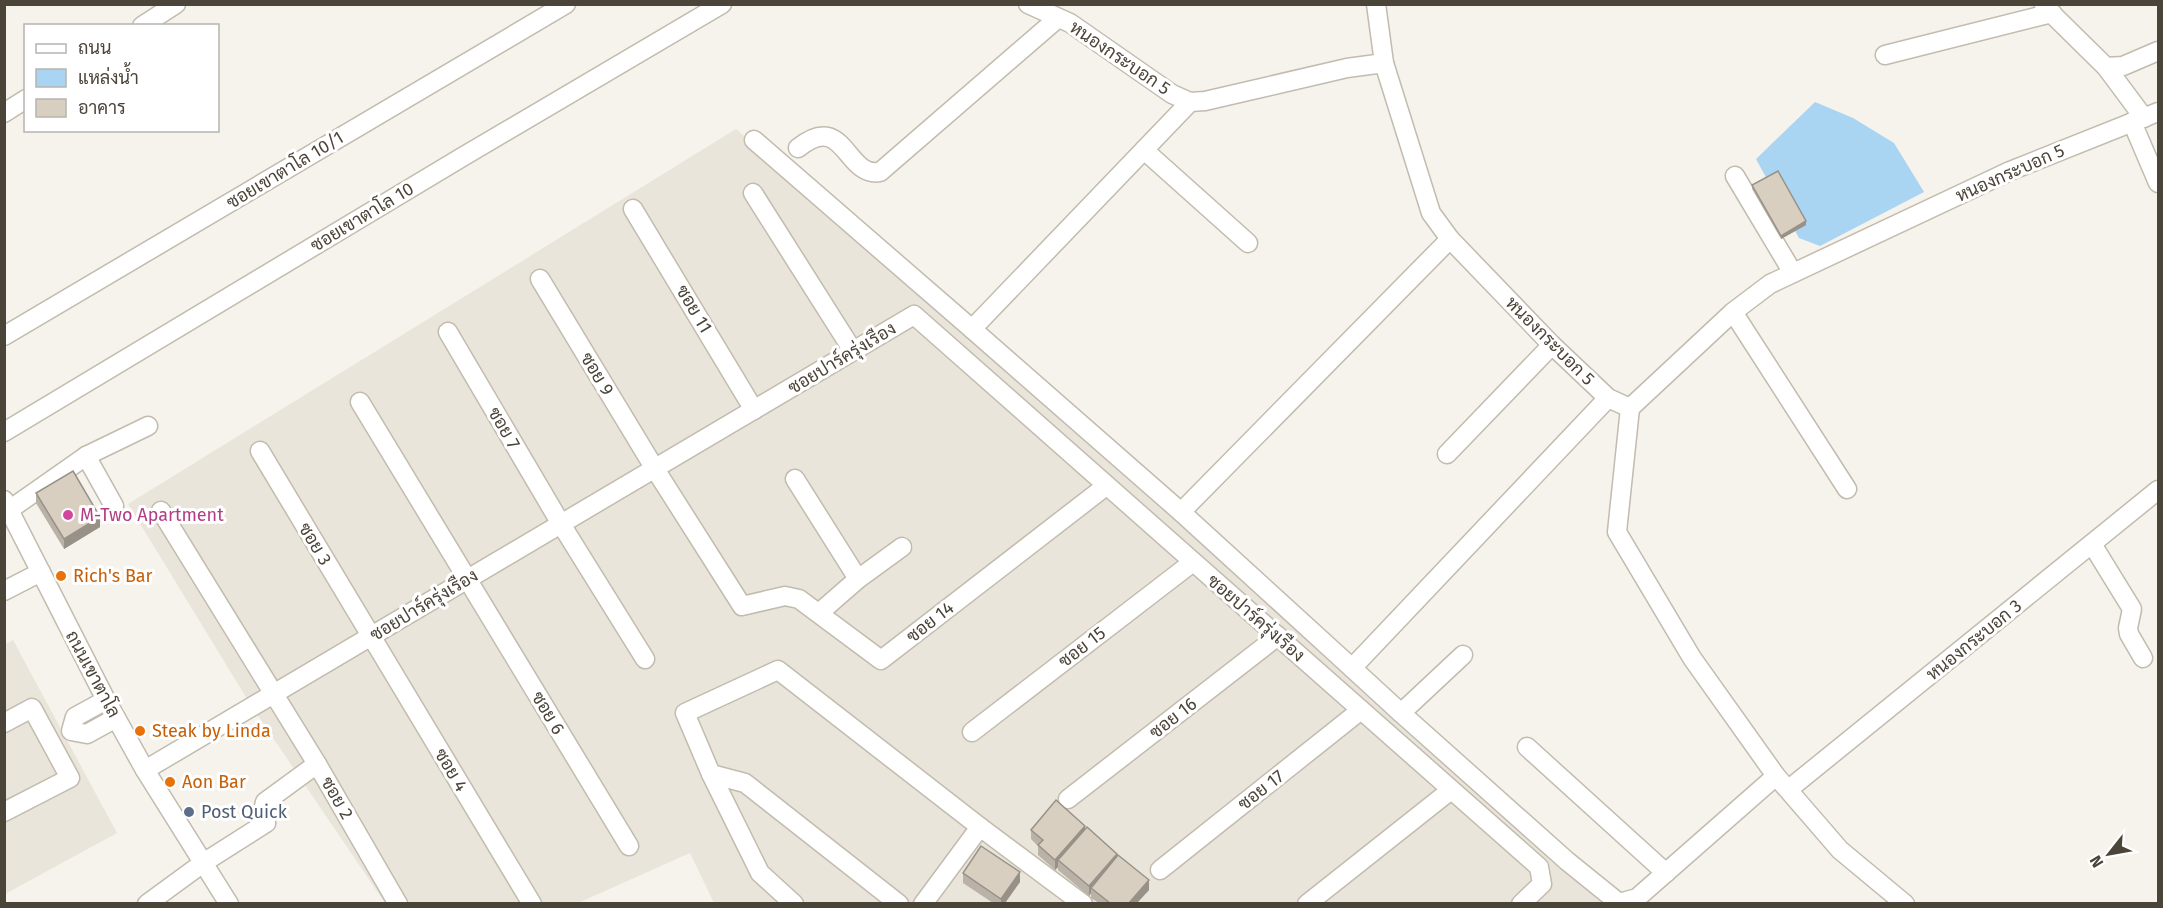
<svg xmlns="http://www.w3.org/2000/svg" width="2163" height="908" viewBox="0 0 2163 908" font-family="'Fira Sans',Sarabun,sans-serif">
<style>
.residential{fill:#eae5da}
.water{fill:#a9d4f2}
.lines{fill:none;stroke-linecap:round;stroke-linejoin:round}
.minor-casing{stroke:#c2bbae;stroke-width:21}
.minor{stroke:#fff;stroke-width:18}
.wall{fill:#bab2a6}
.shaded-wall{fill:#979187}
.building{fill:#d8cfc1;stroke:#979187;stroke-width:1.5}
.hotel-dot{fill:#d1479c;stroke:#fff;stroke-width:2}
.food-dot{fill:#e8710a;stroke:#fff;stroke-width:2}
.service-dot{fill:#5c6f8a;stroke:#fff;stroke-width:2}
.labels{text-anchor:middle;stroke-width:6;stroke-linejoin:round;paint-order:stroke}
.street-label{font-size:18px;fill:#4b4439;stroke:#fff}
.hotel-label{font-size:18px;fill:#b23c85;stroke:#fff;text-anchor:start}
.food-label{font-size:18px;fill:#c56008;stroke:#fff;text-anchor:start}
.service-label{font-size:18px;fill:#4e5e75;stroke:#fff;text-anchor:start}
</style>
<rect width="100%" height="100%" fill="#f6f3ec"/>
<g class="residential">
<path d="M736 129 1606 903H714L690 853 578 903H385L252 707 128 504Z"/>
<path d="M13 640 117 833 5 894 4 645Z"/>
</g>
<path class="water" d="M1815 102 1853 118 1894 143 1924 192 1820 246 1799 238 1756 159Z"/>
<g class="lines">
<defs>
<g id="minor">
<path d="M1028 4 1070 23 1172 94 1190 102 1205 101 1347 68 1384 63 1431 213 1450 239 1552 345 1608 398 1630 408"/>
<path d="M1376 4 1384 63"/>
<path d="M2044 6 2106 67 2144 118"/>
<path d="M142 26 176 4"/>
<path d="M1885 55 2052 13"/>
<path d="M2106 67 2123 66 2158 51"/>
<path d="M4 113 26 99"/>
<path d="M2132 122 2158 183"/>
<path d="M754 140 972 329 1190 102"/>
<path d="M798 148C845 110 845 178 880 172L1057 19"/>
<path d="M1144 150 1248 243"/>
<path d="M1735 176 1793 273"/>
<path d="M753 193 853 351"/>
<path d="M633 209 754 410"/>
<path d="M540 279 655 469 742 606 785 596 799 599 881 660 1106 486"/>
<path d="M1733 312 1847 489"/>
<path d="M972 329 1181 512 1352 668"/>
<path d="M448 332 561 524 645 659"/>
<path d="M4 336 566 4"/>
<path d="M360 402 629 846"/>
<path d="M1630 408 1733 312 1770 284 2010 171 2158 112"/>
<path d="M1630 408 1617 532 1692 658 1776 776 1840 850 1905 904"/>
<path d="M4 432 464 156 722 4"/>
<path d="M260 451 532 904"/>
<path d="M1447 454 1552 345"/>
<path d="M86 456 114 506"/>
<path d="M795 479 858 579"/>
<path d="M4 500 106 700 145 770 229 904"/>
<path d="M9 510 86 456 148 426"/>
<path d="M161 511 317 764 398 904"/>
<path d="M1181 512 1450 239"/>
<path d="M2092 544 2132 609 2128 628 2129 634 2143 658"/>
<path d="M4 591 41 572"/>
<path d="M819 613 858 579 902 547"/>
<path d="M1463 655 1401 713 1567 861 1619 903 1637 898 1776 776"/>
<path d="M106 700 75 717 71 731 87 734 116 718"/>
<path d="M1401 713 1352 668 1608 398"/>
<path d="M4 723 32 708 70 778 4 812"/>
<path d="M972 732 1193 562"/>
<path d="M1527 747 1666 873"/>
<path d="M145 770 914 315 1539 867 1542 884 1521 904"/>
<path d="M711 774 745 783 899 904"/>
<path d="M1789 789 2158 490"/>
<path d="M1068 799 1278 636"/>
<path d="M1160 870 1361 710"/>
<path d="M147 904 203 863 266 823 263 811 265 802 317 764"/>
<path d="M794 904 760 873 711 774 685 713 778 670 980 827 1083 904"/>
<path d="M923 904 980 827"/>
<path d="M1307 904 1451 790"/>
</g>
</defs>
<use href="#minor" class="minor-casing"/>
<use href="#minor" class="minor"/>
</g>
<g class="wall">
<path d="M1752 185 1806 225 1781 239 1752 189Z"/>
<path d="M36 493 100 527 64 549 36 503Z"/>
<path d="M1085 829 1117 856 1149 890 1137 903H1099L1091 898V893L1089 896 1058 870V867L1055 870 1038 855V846L1031 839V830Z"/>
<path d="M963 873 1020 882 1005 903H993L963 883Z"/>
</g>
<g class="shaded-wall">
<path d="M1806 221V225L1781 239V236Z"/>
<path d="M100 517V527L64 549V539Z"/>
<path d="M1085 826V835L1058 860V867L1055 870V860Z"/>
<path d="M1117 854V864L1091 888V893L1089 896V886Z"/>
<path d="M1020 872V882L1005 903H1001V899Z"/>
<path d="M1149 880V890L1137 903H1129Z"/>
</g>
<g class="building">
<path d="M1778 171 1806 221 1781 236 1752 185Z"/>
<path d="M73 471 100 517 64 539 36 493Z"/>
<path d="M1056 800 1085 826 1055 860 1038 845 1043 840 1031 830Z"/>
<path d="M1087 827 1117 854 1089 886 1058 860Z"/>
<path d="M981 846 1020 872 1001 899 963 873Z"/>
<path d="M1118 855 1149 880 1129 903H1110L1091 888Z"/>
</g>
<circle class="hotel-dot" cx="68" cy="515" r="6"/>
<g class="food-dot">
<circle cx="61" cy="576" r="6"/>
<circle cx="140" cy="731" r="6"/>
<circle cx="170" cy="782" r="6"/>
</g>
<circle class="service-dot" cx="189" cy="812" r="6"/>
<g class="labels">
<g class="street-label">
<text transform="translate(1120 58) rotate(34)" y="6">หนองกระบอก 5</text>
<text transform="translate(285 170) rotate(-31)" y="6">ซอยเขาตาโล 10/1</text>
<text transform="translate(2010 173) rotate(-24)" y="6">หนองกระบอก 5</text>
<text transform="translate(362 217) rotate(-31)" y="6">ซอยเขาตาโล 10</text>
<text transform="translate(694 309) rotate(59)" y="6">ซอย 11</text>
<text transform="translate(1550 341) rotate(45)" y="6">หนองกระบอก 5</text>
<text transform="translate(842 358) rotate(-31)" y="6">ซอยปาร์ครุ่งเรือง</text>
<text transform="translate(597 374) rotate(59)" y="6">ซอย 9</text>
<text transform="translate(504 428) rotate(60)" y="6">ซอย 7</text>
<text transform="translate(315 544) rotate(59)" y="6">ซอย 3</text>
<text transform="translate(424 605) rotate(-31)" y="6">ซอยปาร์ครุ่งเรือง</text>
<text transform="translate(1256 618) rotate(41)" y="6">ซอยปาร์ครุ่งเรือง</text>
<text transform="translate(930 622) rotate(-38)" y="6">ซอย 14</text>
<text transform="translate(1974 640) rotate(-39)" y="6">หนองกระบอก 3</text>
<text transform="translate(1082 647) rotate(-38)" y="6">ซอย 15</text>
<text transform="translate(93 674) rotate(62)" y="6">ถนนเขาตาโล</text>
<text transform="translate(548 713) rotate(59)" y="6">ซอย 6</text>
<text transform="translate(1173 718) rotate(-38)" y="6">ซอย 16</text>
<text transform="translate(451 770) rotate(59)" y="6">ซอย 4</text>
<text transform="translate(1261 790) rotate(-38)" y="6">ซอย 17</text>
<text transform="translate(337 798) rotate(60)" y="6">ซอย 2</text>
</g>
<g class="hotel-label">
<text x="80" y="521">M-Two Apartment</text>
</g>
<g class="food-label">
<text x="73" y="582">Rich's Bar</text>
<text x="152" y="737">Steak by Linda</text>
<text x="182" y="788">Aon Bar</text>
</g>
<g class="service-label">
<text x="201" y="818">Post Quick</text>
</g>
</g>
<rect width="2163" height="908" fill="none" stroke="#4b4439" stroke-width="12"/>
<rect x="24" y="24" width="195" height="108" fill="#ffffff" stroke="#b7b4b0" stroke-width="1.5"/>
<rect x="36" y="44" width="30" height="9" fill="#ffffff" stroke="#b7b4b0" stroke-width="1.5"/>
<text x="78" y="54" font-size="18" fill="#4b4439">ถนน</text>
<rect x="36" y="69" width="30" height="18" fill="#a9d4f2" stroke="#b7b4b0" stroke-width="1.5"/>
<text x="78" y="84" font-size="18" fill="#4b4439">แหล่งน้ำ</text>
<rect x="36" y="99" width="30" height="18" fill="#d8cfc1" stroke="#b7b4b0" stroke-width="1.5"/>
<text x="78" y="114" font-size="18" fill="#4b4439">อาคาร</text>
<g transform="translate(2109 854) rotate(239)" stroke="#ffffff" stroke-width="4.5" paint-order="stroke">
<path d="M0-4.5L10 22L0 15L-10 22Z" fill="#4b4439"/>
<text y="-9" font-size="16" font-weight="bold" text-anchor="middle" fill="#4b4439">N</text>
</g>
</svg>
